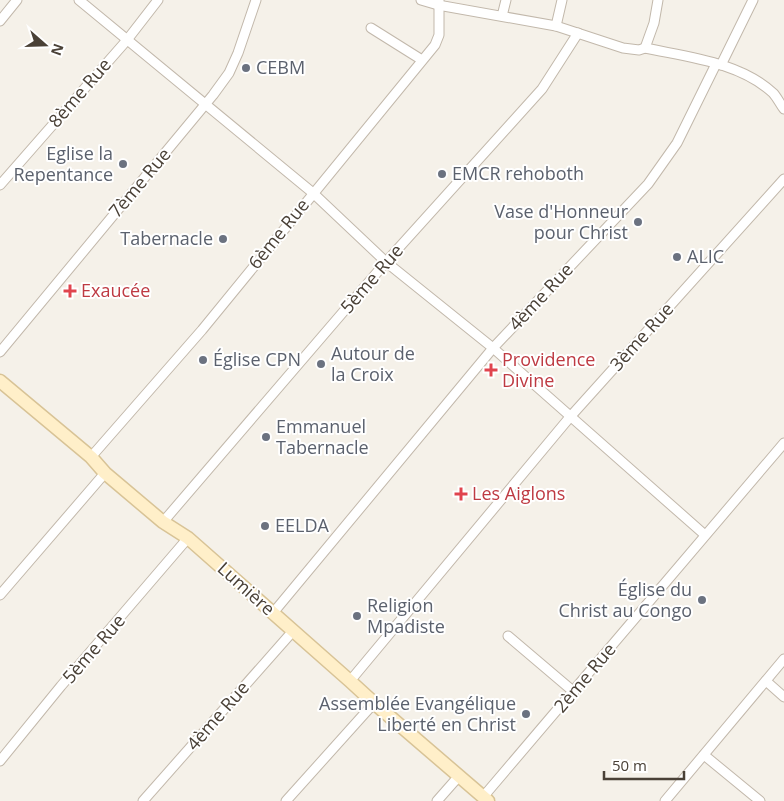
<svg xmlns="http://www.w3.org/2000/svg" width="784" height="801" viewBox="0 0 784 801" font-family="'Open Sans',sans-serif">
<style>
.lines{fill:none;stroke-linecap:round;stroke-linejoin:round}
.street-casing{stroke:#c2b8ab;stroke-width:11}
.secondary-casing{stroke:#d8c396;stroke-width:15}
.street{stroke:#fff;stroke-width:9}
.secondary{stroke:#ffefc9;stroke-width:12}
.worship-dot{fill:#6b7280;stroke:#fff;stroke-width:2}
.health-dot{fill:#e0444e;stroke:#fff;stroke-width:2}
.labels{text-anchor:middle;stroke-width:4;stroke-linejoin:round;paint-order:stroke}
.worship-label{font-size:18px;fill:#5b616d;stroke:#fff;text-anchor:start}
.street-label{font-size:18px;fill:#4a4137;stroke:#fff}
.health-label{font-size:18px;fill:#be3a42;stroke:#fff;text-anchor:start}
</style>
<rect width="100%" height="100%" fill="#f5f1e9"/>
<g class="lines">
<defs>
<g id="street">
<path d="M79 0 313 193 386 262 493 348 705 535"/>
<path d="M421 0 438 5 556 26 623 48 639 50 645 48C687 57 740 62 773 93 777 97 780 104 784 109"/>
<path d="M502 16 506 0"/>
<path d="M0 21 17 0"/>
<path d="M556 26 562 0"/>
<path d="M371 28 422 60"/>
<path d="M645 48 654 23 658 0"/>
<path d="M721 65 753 0"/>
<path d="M0 185 127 40 158 0"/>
<path d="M0 352 213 95 229 73 238 53 256 0"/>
<path d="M91 457 202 330 435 45 439 35V0"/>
<path d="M163 522 386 262 542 89 578 33"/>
<path d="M0 595 105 473"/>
<path d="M273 613 493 348 648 184 677 143 716 64"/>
<path d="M508 636 574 692"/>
<path d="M350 681 570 417 784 179"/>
<path d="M766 681 784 697"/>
<path d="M704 755 760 801"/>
<path d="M0 761 61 686 188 538"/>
<path d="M483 797 784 443"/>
<path d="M143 801 293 631"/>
<path d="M286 801 374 703"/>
<path d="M437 801 459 776"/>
<path d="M665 801 784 659"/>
</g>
<path id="secondary" d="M0 381 91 457 105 473 163 522 188 538 350 681 374 703 488 801"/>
</defs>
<use href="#street" class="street-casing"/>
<use href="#secondary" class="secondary-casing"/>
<use href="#street" class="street"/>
<use href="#secondary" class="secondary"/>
</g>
<g class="worship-dot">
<circle cx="246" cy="68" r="5"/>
<circle cx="123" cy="164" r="5"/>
<circle cx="442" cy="174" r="5"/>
<circle cx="638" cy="222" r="5"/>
<circle cx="223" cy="239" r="5"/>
<circle cx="677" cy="257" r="5"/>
<circle cx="203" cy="360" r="5"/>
<circle cx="321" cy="364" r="5"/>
<circle cx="266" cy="437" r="5"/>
<circle cx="265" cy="526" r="5"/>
<circle cx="702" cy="600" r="5"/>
<circle cx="357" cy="616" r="5"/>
<circle cx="526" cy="714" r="5"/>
</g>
<g class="health-dot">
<path d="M67.5 283.5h5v5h5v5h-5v5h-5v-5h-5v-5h5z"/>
<path d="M488.5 362.5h5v5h5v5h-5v5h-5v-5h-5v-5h5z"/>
<path d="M458.5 486.5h5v5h5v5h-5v5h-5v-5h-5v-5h5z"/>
</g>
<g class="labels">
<g class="worship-label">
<text x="256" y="74">CEBM</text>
<text x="113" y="160" text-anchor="end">Eglise la<tspan x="113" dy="21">Repentance</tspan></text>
<text x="452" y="180">EMCR rehoboth</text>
<text x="628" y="218" text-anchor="end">Vase d'Honneur<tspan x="628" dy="21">pour Christ</tspan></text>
<text x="213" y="245" text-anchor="end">Tabernacle</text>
<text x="687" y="263">ALIC</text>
<text x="331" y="360">Autour de<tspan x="331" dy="21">la Croix</tspan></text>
<text x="213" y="366">Église CPN</text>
<text x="276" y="433">Emmanuel<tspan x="276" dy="21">Tabernacle</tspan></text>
<text x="275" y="532">EELDA</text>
<text x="692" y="596" text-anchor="end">Église du<tspan x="692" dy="21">Christ au Congo</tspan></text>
<text x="367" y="612">Religion<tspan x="367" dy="21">Mpadiste</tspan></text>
<text x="516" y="710" text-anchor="end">Assemblée Evangélique<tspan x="516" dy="21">Liberté en Christ</tspan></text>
</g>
<g class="street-label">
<text transform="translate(80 93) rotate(-49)" y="6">8ème Rue</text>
<text transform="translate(140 183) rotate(-50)" y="6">7ème Rue</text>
<text transform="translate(279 234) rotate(-51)" y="6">6ème Rue</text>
<text transform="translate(372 279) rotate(-49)" y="6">5ème Rue</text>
<text transform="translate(541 297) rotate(-47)" y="6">4ème Rue</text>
<text transform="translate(642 337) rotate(-48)" y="6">3ème Rue</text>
<text transform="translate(246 589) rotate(42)" y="6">Lumière</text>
<text transform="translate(94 649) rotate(-49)" y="6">5ème Rue</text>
<text transform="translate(585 678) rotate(-50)" y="6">2ème Rue</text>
<text transform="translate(218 716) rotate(-49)" y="6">4ème Rue</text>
</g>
<g class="health-label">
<text x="81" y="297">Exaucée</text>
<text x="502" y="366">Providence<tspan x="502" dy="21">Divine</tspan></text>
<text x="472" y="500">Les Aiglons</text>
</g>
</g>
<g transform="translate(45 45) rotate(110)" stroke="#ffffff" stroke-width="4" paint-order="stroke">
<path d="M0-4L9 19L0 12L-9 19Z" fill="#4a4137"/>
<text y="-8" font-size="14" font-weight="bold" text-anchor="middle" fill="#4a4137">N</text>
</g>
<path d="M604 771v8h80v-8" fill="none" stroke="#4a4137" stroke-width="2.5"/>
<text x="612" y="771" font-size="15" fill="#4a4137" stroke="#ffffff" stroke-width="4" paint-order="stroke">50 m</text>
</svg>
